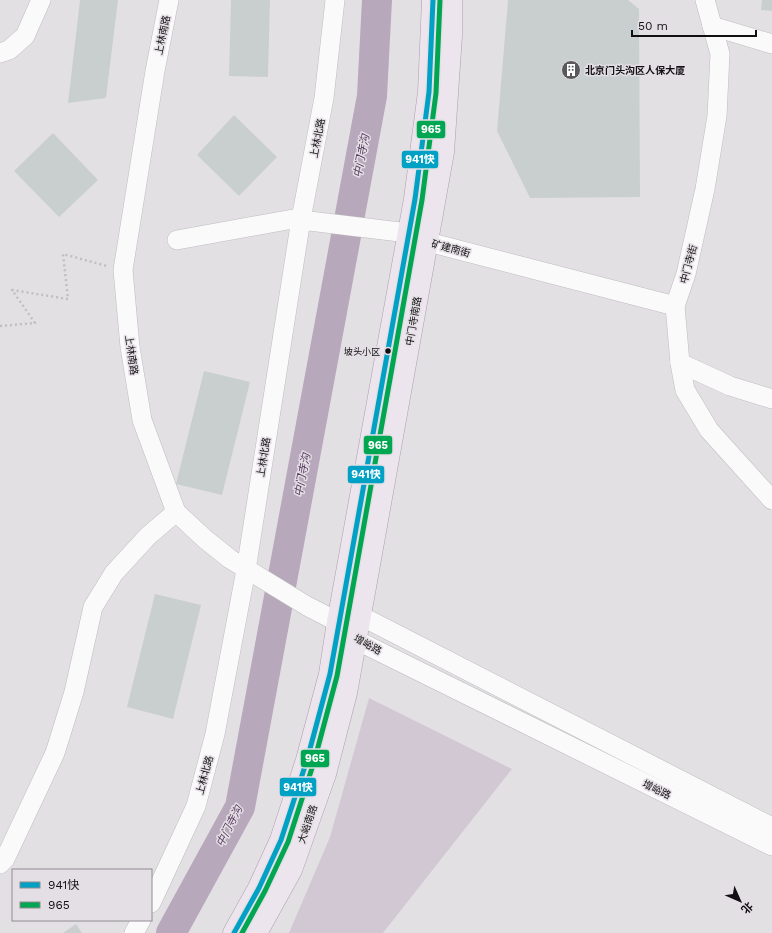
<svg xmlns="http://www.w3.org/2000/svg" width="772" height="933" viewBox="0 0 772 933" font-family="'Work Sans','Noto Sans SC',sans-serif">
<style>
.green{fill:#d1c8d4}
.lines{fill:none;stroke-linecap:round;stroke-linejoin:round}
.river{stroke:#b8a8bb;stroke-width:30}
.building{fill:#c9cfce}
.minor-casing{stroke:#bebcbf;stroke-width:20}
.major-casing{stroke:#a99eac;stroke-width:23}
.path{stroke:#bfbfc0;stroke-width:2.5;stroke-dasharray:2 3;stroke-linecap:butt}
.minor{stroke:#fbfafb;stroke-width:19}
.major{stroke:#ece5ed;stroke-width:22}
.bus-1-casing{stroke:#e4dfe5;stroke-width:8}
.bus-2-casing{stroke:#e4dfe5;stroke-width:8}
.bus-1{stroke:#01a1c5;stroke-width:5}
.bus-2{stroke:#00a651;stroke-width:5}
.bus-dot{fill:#110f11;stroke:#e4dfe5;stroke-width:1.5}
.labels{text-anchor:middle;stroke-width:3;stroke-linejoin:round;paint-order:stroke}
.bus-label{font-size:9px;fill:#110f11;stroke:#e4dfe5;text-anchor:end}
.street-label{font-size:10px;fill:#110f11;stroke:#e4dfe5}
.poi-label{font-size:10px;font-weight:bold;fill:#110f11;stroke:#e4dfe5;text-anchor:start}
.water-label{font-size:11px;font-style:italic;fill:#5c3d63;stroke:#e4dfe5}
.line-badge{stroke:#e4dfe5;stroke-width:1.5}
.badge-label{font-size:11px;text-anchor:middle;font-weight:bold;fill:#fff}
</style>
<rect width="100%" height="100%" fill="#e3e0e4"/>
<path class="green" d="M369 698 512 769 383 933H289L330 837Z"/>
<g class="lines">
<path class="river" d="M171 933 240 807 372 96 377 0"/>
</g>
<g class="building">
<path d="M80 0H118L106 98 68 103Z"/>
<path d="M231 0H270L268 77 229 76Z"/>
<path d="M508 0H628L639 9 640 197 530 198 497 131Z"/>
<path d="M762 0H772V11L761 10Z"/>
<path d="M234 115 277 157 239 196 197 155Z"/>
<path d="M53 133 98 180 59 217 14 171Z"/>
<path d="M204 371 250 382 222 495 176 484Z"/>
<path d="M155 594 201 605 173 719 127 707Z"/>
<path d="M76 924 82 933H63Z"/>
</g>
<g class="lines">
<defs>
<g id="minor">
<path d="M169 0 155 71 123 270 130 347 142 420 176 512 205 539 230 559 307 606 338 622 354 639 772 846"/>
<path d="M705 0 720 54 717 116 705 189 686 274 675 306 680 363 685 390 709 430 772 500"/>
<path d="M712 26 772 44"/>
<path d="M0 53 9 50 25 36 41 0"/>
<path d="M177 240 293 219 408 233 428 242 675 306"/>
<path d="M680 363 730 386 772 399"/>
<path d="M347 619 359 615 772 827"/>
<path d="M0 864 5 859 55 753 74 692 93 607 114 573 148 536 176 512"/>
<path d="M151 903 196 806 215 734 246 570 301 219 324 98 335 0"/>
<path d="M134 933 141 920"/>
</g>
<g id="major">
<path d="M234 933 259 888 281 840 307 760 330 674 338 622 415 199 429 92 433 0"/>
<path d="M256 933 291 870 325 774 346 693 443 152 451 36V0"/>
</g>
</defs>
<use href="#minor" class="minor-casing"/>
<use href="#major" class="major-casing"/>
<path class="path" d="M0 326 35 323 12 290 68 299 63 254 107 266"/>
<use href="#minor" class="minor"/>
<use href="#major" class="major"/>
<defs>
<path id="bus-1" d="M234 933 259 888 281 840 307 760 330 674 415 199 429 92 433 0"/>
<path id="bus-2" d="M242 933 265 891 288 842 314 762 337 676 422 200 436 93 440 0"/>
</defs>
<use href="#bus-1" class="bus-1-casing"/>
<use href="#bus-2" class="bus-2-casing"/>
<use href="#bus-1" class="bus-1"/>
<use href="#bus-2" class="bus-2"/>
</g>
<defs>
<symbol id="building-disc" viewBox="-11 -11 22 22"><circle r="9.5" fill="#5a585b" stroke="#e4dfe5"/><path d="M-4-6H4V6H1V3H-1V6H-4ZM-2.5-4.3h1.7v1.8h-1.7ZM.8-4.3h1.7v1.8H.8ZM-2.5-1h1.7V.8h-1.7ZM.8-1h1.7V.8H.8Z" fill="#fff"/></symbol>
</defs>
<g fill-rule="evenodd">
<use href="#building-disc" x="560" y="59" width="22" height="22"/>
</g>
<circle class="bus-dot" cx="388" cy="351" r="3.5"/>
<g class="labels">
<g class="bus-label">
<text x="380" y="355">坡头小区</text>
</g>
<g class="street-label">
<text transform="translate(162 35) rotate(-78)" y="4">上林南路</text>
<text transform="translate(317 138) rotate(-79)" y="4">上林北路</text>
<text transform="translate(451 248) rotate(15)" y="4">矿建南街</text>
<text transform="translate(688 264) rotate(-75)" y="4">中门寺街</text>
<text transform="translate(413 321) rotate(-80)" y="4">中门寺南路</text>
<text transform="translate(132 355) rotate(82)" y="4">上林南路</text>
<text transform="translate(263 457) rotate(-81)" y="4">上林北路</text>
<text transform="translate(368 644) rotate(29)" y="4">增峪路</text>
<text transform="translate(204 775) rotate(-75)" y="4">上林北路</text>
<text transform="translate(657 789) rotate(26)" y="4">增峪路</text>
<text transform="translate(307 824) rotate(-71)" y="4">大峪南路</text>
</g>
<g class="poi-label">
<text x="585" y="74">北京门头沟区人保大厦</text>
</g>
<g class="water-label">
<text transform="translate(361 156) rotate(-79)" y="4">中门寺沟</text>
<text transform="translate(302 475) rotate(-79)" y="4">中门寺沟</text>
<text transform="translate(229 826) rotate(-63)" y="4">中门寺沟</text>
</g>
</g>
<g class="line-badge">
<rect x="416" y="120" width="30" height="19" rx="4" fill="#00a651"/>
<rect x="401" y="150" width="38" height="19" rx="4" fill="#01a1c5"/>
<rect x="363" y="435" width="30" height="20" rx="4" fill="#00a651"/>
<rect x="347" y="465" width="38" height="19" rx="4" fill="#01a1c5"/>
<rect x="300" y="749" width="30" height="19" rx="4" fill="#00a651"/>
<rect x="279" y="777" width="38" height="20" rx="4" fill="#01a1c5"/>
</g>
<g class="badge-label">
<text x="431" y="133">965</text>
<text x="420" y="163">941快</text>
<text x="378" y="449">965</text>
<text x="366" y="478">941快</text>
<text x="315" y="762">965</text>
<text x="298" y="791">941快</text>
</g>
<rect x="12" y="869" width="140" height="52" fill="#e4dfe5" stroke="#908c90"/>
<rect x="20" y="882" width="20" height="6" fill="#01a1c5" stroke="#908c90"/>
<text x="48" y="889" font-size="12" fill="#110f11">941快</text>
<rect x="20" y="902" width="20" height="6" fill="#00a651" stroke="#908c90"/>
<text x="48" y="909" font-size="12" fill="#110f11">965</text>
<g transform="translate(740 901) rotate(135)" stroke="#e4dfe5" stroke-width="3" paint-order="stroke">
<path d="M0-3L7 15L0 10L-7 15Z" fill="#110f11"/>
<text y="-6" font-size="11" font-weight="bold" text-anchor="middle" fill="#110f11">北</text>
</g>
<path d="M632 30v6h124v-6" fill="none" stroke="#110f11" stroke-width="2"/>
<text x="638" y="30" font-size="12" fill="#110f11" stroke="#e4dfe5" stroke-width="3" paint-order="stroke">50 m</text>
</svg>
